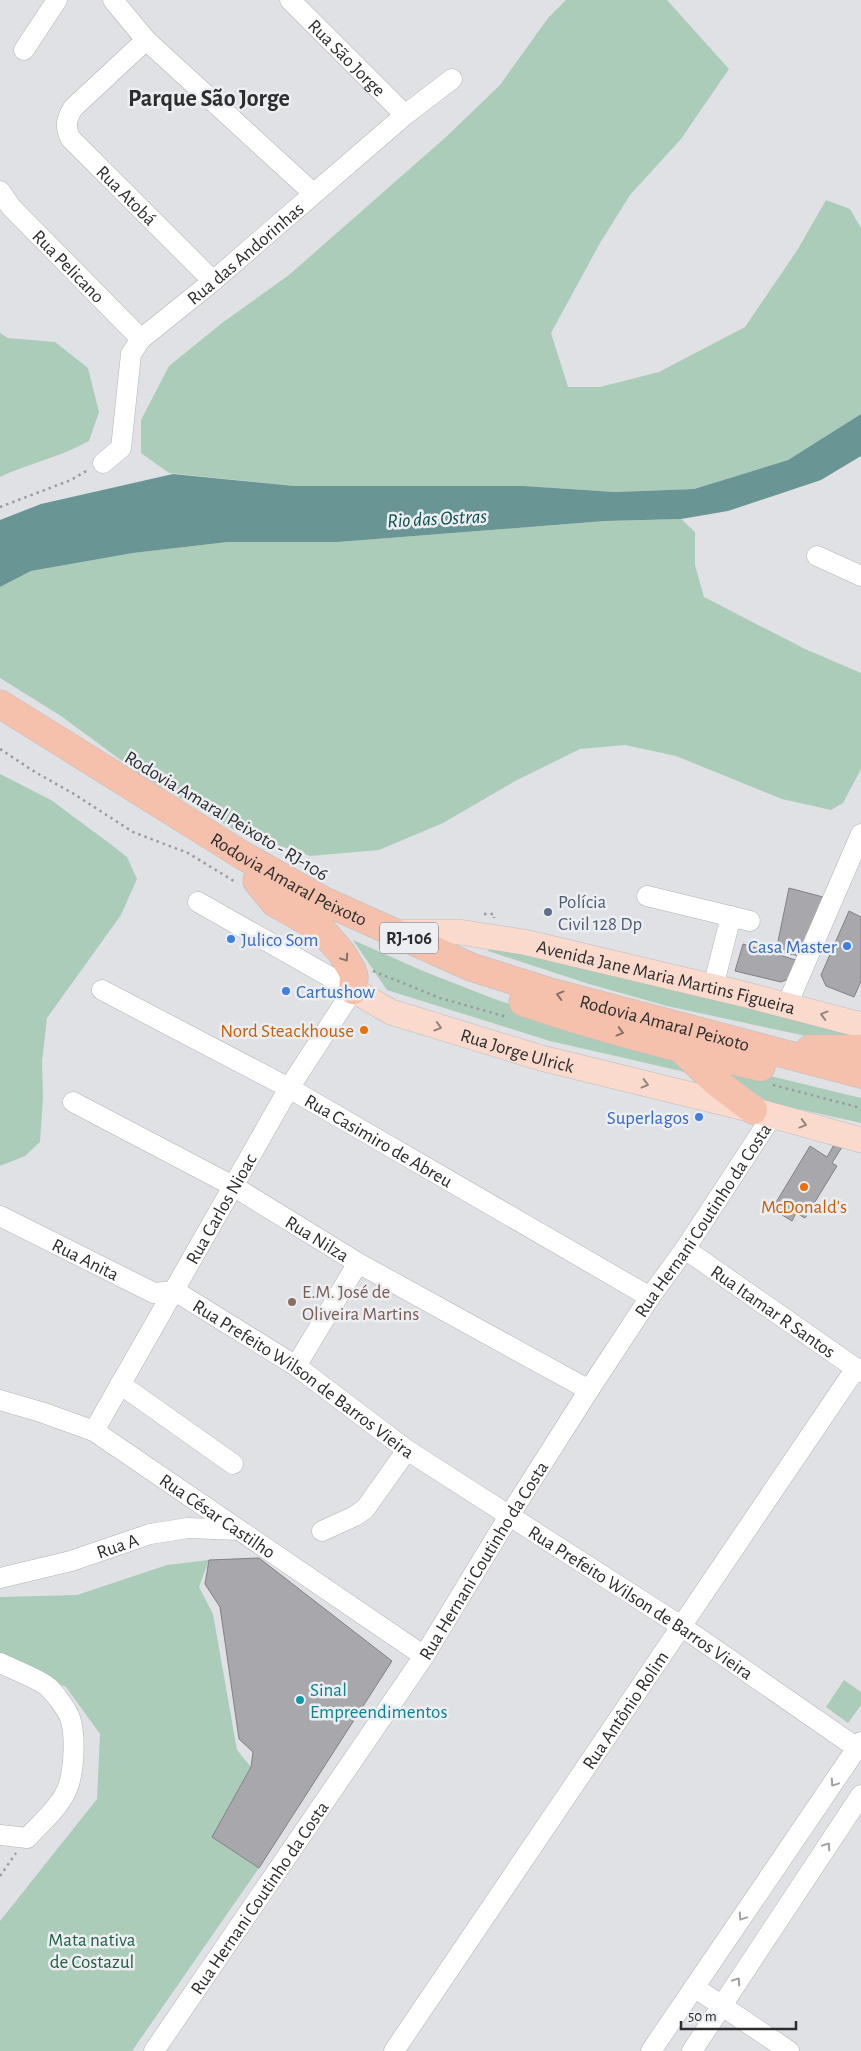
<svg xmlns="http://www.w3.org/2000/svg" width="861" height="2051" viewBox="0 0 861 2051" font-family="'Alegreya Sans',sans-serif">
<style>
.green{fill:#acccba}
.water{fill:#6a9595}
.building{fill:#a8a7ab;stroke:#818184}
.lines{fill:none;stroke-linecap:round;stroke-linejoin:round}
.minor-casing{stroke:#b1b3b6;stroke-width:21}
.major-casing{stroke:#bbbcbc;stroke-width:26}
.highway-casing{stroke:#bbbcbc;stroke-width:29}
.path{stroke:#9a9c9e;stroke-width:2.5;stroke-dasharray:2.5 4;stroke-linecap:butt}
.minor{stroke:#fff;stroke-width:20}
.major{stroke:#fadacd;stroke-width:25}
.highway{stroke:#f6c1ac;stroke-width:28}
.oneway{stroke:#877067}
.oneway2{stroke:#93847e}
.oneway3{stroke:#a0a0a1}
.service-dot{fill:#5c6f8a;stroke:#edeef2;stroke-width:2}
.shop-dot{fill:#3f7fe0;stroke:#edeef2;stroke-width:2}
.food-dot{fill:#e8710a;stroke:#edeef2;stroke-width:2}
.education-dot{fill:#8d6e63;stroke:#edeef2;stroke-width:2}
.culture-dot{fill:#0f9aa8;stroke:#edeef2;stroke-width:2}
.labels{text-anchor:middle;stroke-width:5;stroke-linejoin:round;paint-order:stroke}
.shield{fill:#edeef2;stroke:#666769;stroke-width:1}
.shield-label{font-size:18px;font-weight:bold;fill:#2c2d2e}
.street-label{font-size:19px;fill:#2c2d2e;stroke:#edeef2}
.service-label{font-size:19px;fill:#4e5e75;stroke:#edeef2;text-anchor:start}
.shop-label{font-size:19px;fill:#366cbe;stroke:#edeef2;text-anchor:start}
.food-label{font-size:19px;fill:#c56008;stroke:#edeef2;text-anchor:end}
.education-label{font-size:19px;fill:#785e54;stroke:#edeef2;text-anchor:start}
.culture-label{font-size:19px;fill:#0d838f;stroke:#edeef2;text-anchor:start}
.park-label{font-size:19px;fill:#225f45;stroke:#edeef2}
.water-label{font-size:20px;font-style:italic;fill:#084d4e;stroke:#edeef2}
.district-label{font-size:24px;font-weight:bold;fill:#2c2d2e;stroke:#edeef2}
</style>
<rect width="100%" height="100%" fill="#dfe1e4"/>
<g class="green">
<path d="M566 0H667L729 69 681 139 630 195 600 243 551 333 568 387H600L659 372 745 327 798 249 826 200 850 209 861 228V414L788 460 694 489 615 492 524 486H294L169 473 141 453V420L169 366 222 323 289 275 446 137 500 85 548 18Z"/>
<path d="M0 333 8 338 55 342 88 368 99 412 89 441C61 457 29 463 0 477Z"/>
<path d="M681 519 695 532V565L704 597 805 649 861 673V769L843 803 831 810 782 799 676 756 625 745 580 749 517 780 443 823 379 850 310 856 238 832 141 775 61 716 0 678V587L31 571 133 553 228 542H338L605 521Z"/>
<path d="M0 774 51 800 109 843 127 857 137 879 121 915 47 1018 42 1062 43 1098 40 1142 25 1156 0 1166Z"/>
<path d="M353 940 423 971 492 998 564 1023 675 1053 707 1081 681 1071 550 1041 387 990Z"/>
<path d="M493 941 861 1036 820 1039 667 1006 589 984 488 951Z"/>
<path d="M717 1065 746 1070 861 1098V1123L767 1102Z"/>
<path d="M209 1560 199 1587 213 1614 237 1750 251 1767 212 1837 259 1868 132 2051H0V1921L97 1799 100 1734 66 1687 0 1658V1597L77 1595 167 1565Z"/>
<path d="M844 1680 861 1692V1705L848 1723 826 1707Z"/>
</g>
<path class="water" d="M861 414V456L821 480 728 511 681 519 605 521 338 542H228L133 553 31 571 0 587V520L41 504 173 474 294 486H524L615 492 694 489 788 460Z"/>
<g class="building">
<path d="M789 888 823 897 800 956 776 951Z"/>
<path d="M849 911 861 917V981L854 997 826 986 821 975Z"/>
<path d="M743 944 799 961 788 979 781 982 735 971Z"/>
<path d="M835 1143 842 1147 832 1163 837 1166 805 1218 796 1213 792 1221 772 1209 810 1146 827 1157Z"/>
<path d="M259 1558 392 1661 259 1868 212 1837 251 1767 253 1752 239 1739 220 1607 205 1584 209 1560Z"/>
</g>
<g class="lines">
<defs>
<g id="minor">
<path d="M113 0 146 40 313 193"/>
<path id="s1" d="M290 0 405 115"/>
<path id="s2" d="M146 40 73 108C66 120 65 126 70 138L213 281"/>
<path d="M24 50 57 0"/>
<path id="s3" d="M0 191 11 207 141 339"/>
<path id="s4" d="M103 463 121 448 131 354 141 339 213 281 405 115 452 79"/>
<path d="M817 556 861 576"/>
<path d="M647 896 750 921"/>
<path d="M713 987 731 916"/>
<path id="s5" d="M102 990 289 1088 650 1297"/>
<path d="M787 1005 861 834"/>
<path id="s6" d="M73 1102 233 1186 358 1263 589 1390"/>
<path id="s7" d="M0 1216 154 1293 175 1291 296 1366 407 1450 681 1626 857 1748"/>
<path id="s8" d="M685 1249 861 1372"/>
<path d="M296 1366 358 1263"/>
<path d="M120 1384 233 1464"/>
<path id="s9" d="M0 1400 41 1412 94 1431 424 1656"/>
<path id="s10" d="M94 1431 289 1088 353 990 198 902"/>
<path d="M322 1531 355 1516 365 1509 407 1450"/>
<path id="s11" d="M0 1578 71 1561 150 1534 188 1528 239 1530"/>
<path d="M0 1663C12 1669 39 1679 48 1687 54 1692 68 1711 70 1718 76 1735 74 1770 68 1787 61 1806 41 1823 27 1838L0 1835"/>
<path d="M694 1987 789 2051"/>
<path id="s12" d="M154 2051 424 1656 509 1516 589 1390 650 1297 685 1249 772 1116"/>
<path id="s13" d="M394 2051 856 1368"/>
<path d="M651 2051 861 1742"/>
<path d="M692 2051 861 1795"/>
</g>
<g id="major">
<path id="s14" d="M395 932H459L524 942 743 994 861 1025"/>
<path id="s15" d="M353 990 391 1012 541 1058 753 1110 861 1140"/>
</g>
<g id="highway">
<path id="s16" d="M0 704 242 855 324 901 471 967 550 992 861 1074"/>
<path d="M257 881 275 903 321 929 341 952 352 970 354 977 353 990"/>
<path d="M523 1002C601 1029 680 1049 761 1067"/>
<path d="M681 1049 715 1081 753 1110"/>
<path d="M810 1049H861"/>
</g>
</defs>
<use href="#minor" class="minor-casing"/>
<use href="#major" class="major-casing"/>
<use href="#highway" class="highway-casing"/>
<g class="path">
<path d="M0 507 71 480 88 470"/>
<path d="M0 749 35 772 74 794 133 832 188 853 237 883"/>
<path d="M484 914H494V918"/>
<path d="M373 971 440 998 507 1017"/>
<path d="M773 1085 861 1108"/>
<path d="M0 1876 16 1853"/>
</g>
<use href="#minor" class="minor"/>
<use href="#major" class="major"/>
<use href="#highway" class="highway"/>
</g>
<defs><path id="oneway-chevron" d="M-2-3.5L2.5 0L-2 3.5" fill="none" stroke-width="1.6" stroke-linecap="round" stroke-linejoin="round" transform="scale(1.25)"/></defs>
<g class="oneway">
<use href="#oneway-chevron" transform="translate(345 958) rotate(56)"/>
<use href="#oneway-chevron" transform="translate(560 995) rotate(-165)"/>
<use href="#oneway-chevron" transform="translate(620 1032) rotate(15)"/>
</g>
<g class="oneway2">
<use href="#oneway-chevron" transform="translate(824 1015) rotate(-165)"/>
<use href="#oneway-chevron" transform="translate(438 1027) rotate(17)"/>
<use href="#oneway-chevron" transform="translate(645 1084) rotate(14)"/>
<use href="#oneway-chevron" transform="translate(803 1124) rotate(15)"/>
</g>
<g class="oneway3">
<use href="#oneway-chevron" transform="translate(834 1783) rotate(124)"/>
<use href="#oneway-chevron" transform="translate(827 1846) rotate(-56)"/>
<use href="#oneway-chevron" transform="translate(742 1917) rotate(124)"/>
<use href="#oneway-chevron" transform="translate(737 1981) rotate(-56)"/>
</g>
<circle class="service-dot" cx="548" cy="912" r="5"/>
<g class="shop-dot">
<circle cx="231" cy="939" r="5"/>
<circle cx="847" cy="946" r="5"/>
<circle cx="286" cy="991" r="5"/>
<circle cx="699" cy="1117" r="5"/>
</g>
<g class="food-dot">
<circle cx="364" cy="1030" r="5"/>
<circle cx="804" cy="1187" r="5"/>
</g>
<circle class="education-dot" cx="292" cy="1302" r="5"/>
<circle class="culture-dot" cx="300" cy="1700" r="5"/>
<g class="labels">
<rect class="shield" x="380" y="922.5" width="58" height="31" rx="4"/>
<g class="shield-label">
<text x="409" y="944">RJ-106</text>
</g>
<g class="street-label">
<text dy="7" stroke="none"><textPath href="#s1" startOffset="81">Rua São Jorge</textPath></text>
<text dy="7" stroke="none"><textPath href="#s2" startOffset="212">Rua Atobá</textPath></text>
<text dy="7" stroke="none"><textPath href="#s4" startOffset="271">Rua das Andorinhas</textPath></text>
<text dy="7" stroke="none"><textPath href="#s3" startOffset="102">Rua Pelicano</textPath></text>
<text transform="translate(227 815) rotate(31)" y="7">Rodovia Amaral Peixoto - RJ-106</text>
<text dy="7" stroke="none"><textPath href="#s16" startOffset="338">Rodovia Amaral Peixoto</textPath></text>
<text dy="7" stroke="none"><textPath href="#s14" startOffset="276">Avenida Jane Maria Martins Figueira</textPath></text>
<text dy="7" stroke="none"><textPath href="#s16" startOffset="742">Rodovia Amaral Peixoto</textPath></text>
<text dy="7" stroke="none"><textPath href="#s15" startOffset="176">Rua Jorge Ulrick</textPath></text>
<text dy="7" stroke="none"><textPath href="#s5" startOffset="315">Rua Casimiro de Abreu</textPath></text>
<text dy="7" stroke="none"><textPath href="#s10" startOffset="256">Rua Carlos Nioac</textPath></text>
<text dy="7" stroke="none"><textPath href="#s12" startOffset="996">Rua Hernani Coutinho da Costa</textPath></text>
<text dy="7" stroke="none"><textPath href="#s6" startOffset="280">Rua Nilza</textPath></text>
<text dy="7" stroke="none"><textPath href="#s7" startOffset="96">Rua Anita</textPath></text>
<text dy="7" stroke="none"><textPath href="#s8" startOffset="108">Rua Itamar R Santos</textPath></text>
<text dy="7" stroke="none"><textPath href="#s7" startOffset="349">Rua Prefeito Wilson de Barros Vieira</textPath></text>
<text dy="7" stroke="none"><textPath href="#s9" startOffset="249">Rua César Castilho</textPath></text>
<text dy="7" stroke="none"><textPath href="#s11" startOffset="122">Rua A</textPath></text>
<text dy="7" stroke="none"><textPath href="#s12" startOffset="591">Rua Hernani Coutinho da Costa</textPath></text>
<text dy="7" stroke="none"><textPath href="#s7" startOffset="754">Rua Prefeito Wilson de Barros Vieira</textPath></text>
<text dy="7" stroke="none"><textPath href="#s13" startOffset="412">Rua Antônio Rolim</textPath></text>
<text dy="7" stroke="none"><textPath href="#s12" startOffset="186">Rua Hernani Coutinho da Costa</textPath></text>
</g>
<g class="service-label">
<text x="558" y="908">Polícia<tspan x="558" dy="22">Civil 128 Dp</tspan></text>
</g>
<g class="shop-label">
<text x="241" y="946">Julico Som</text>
<text x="837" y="953" text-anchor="end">Casa Master</text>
<text x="296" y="998">Cartushow</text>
<text x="689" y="1124" text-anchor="end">Superlagos</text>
</g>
<g class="food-label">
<text x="354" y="1037">Nord Steackhouse</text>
<text x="804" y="1213" text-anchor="middle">McDonald's</text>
</g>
<g class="education-label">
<text x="302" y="1298">E.M. José de<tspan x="302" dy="22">Oliveira Martins</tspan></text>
</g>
<g class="culture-label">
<text x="310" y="1696">Sinal<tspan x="310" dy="22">Empreendimentos</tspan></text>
</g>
<g class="park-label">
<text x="92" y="1946">Mata nativa<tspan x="92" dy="22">de Costazul</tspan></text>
</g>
<g class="water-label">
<text transform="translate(437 518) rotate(-3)" y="7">Rio das Ostras</text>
</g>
<g class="district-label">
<text x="209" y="106">Parque São Jorge</text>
</g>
</g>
<path d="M681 2021v8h115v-8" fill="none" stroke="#2c2d2e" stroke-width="2.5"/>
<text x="688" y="2021" font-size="15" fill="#2c2d2e" stroke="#edeef2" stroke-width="4" paint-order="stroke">50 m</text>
</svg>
